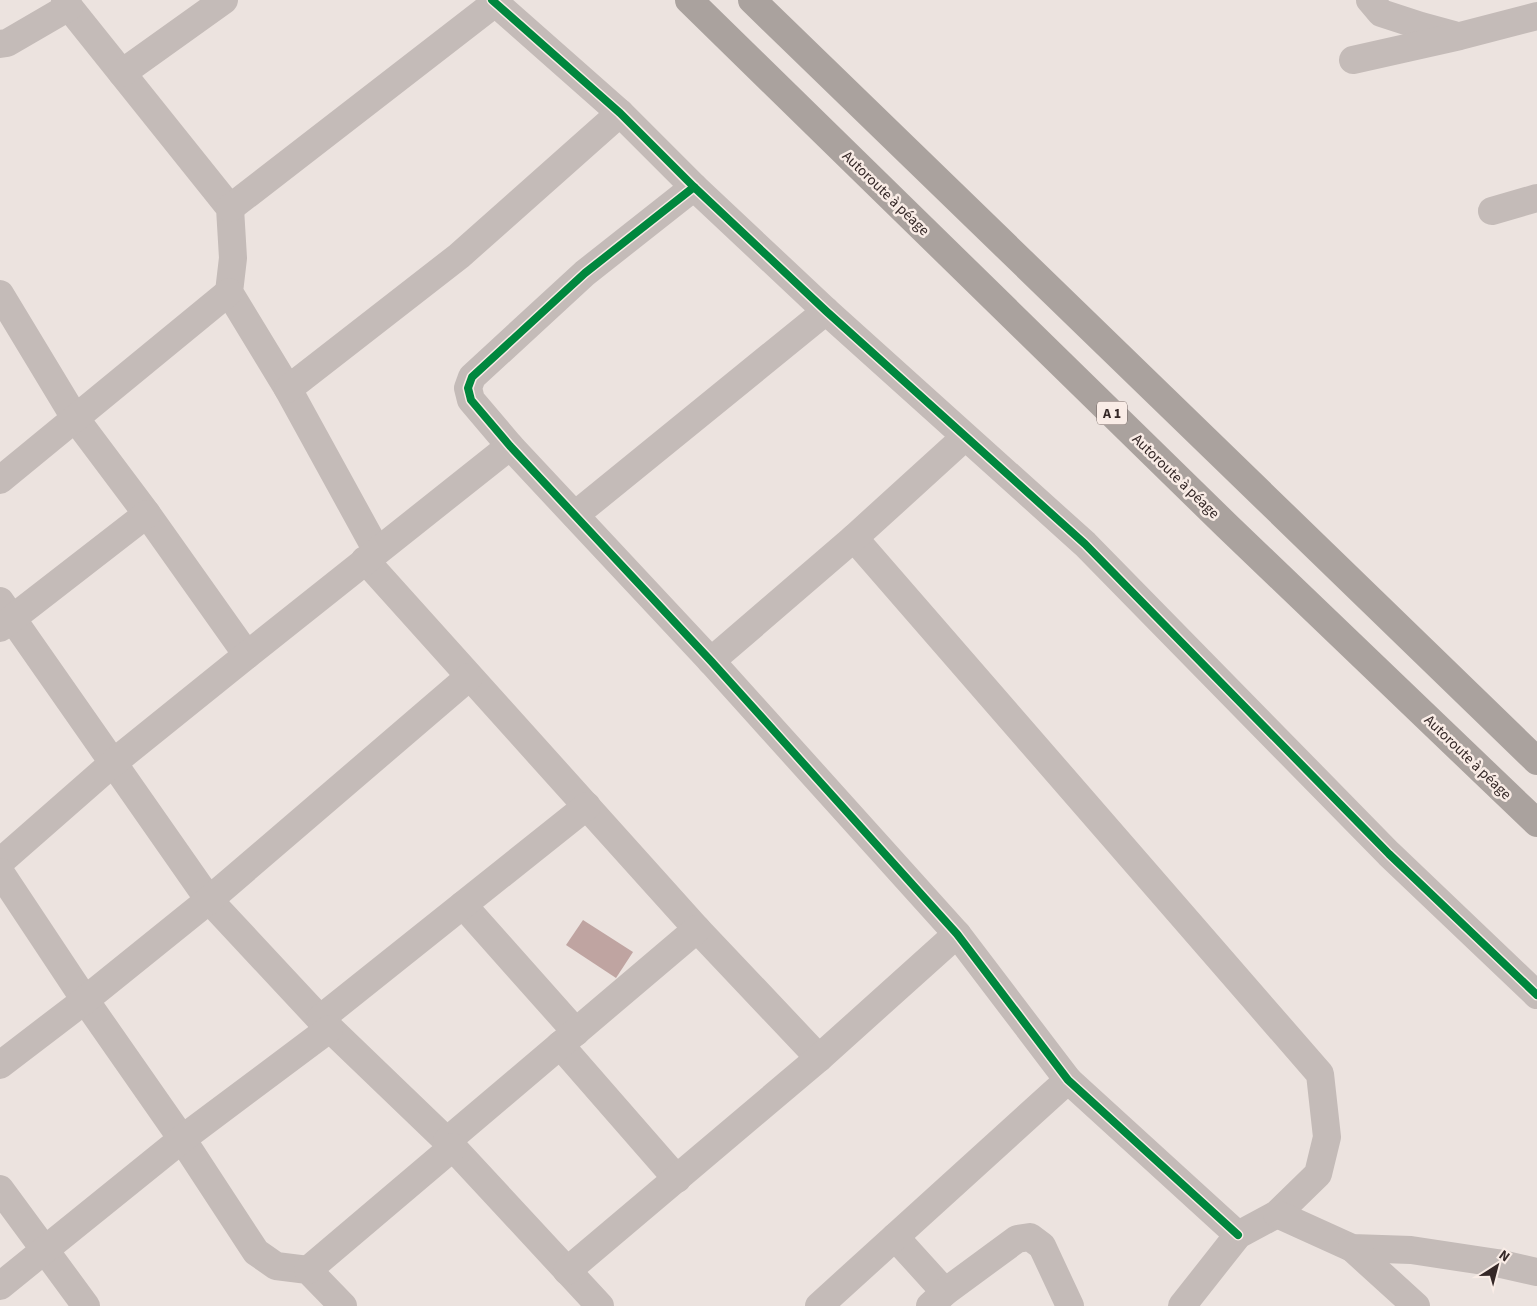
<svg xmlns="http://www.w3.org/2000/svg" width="1537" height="1306" viewBox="0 0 1537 1306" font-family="'Source Sans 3',sans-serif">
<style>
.building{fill:#bfa4a1}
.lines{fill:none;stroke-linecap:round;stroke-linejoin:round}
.minor{stroke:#c4bbb8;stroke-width:28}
.highway{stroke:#aaa29e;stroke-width:28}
.cycleway-casing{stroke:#f9ece6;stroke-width:11}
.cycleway{stroke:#00873e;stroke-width:8}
.labels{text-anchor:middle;stroke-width:5;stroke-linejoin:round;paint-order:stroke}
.shield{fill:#f9ece6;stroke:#706360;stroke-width:1}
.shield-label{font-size:14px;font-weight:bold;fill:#352827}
.street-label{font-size:15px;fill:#352827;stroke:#f9ece6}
</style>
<rect width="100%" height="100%" fill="#ece3df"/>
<path class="building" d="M583 920 633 952 616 978 566 945Z"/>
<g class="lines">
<g class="minor">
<path d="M65 0 69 7 230 208 233 258 229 292 288 389 377 551"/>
<path d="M492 0 620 113 694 187 826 311 1085 544 1389 854 1537 995"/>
<path d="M1370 0 1381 13 1421 26 1454 35"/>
<path d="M0 44 7 43 69 7"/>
<path d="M1353 60 1460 36 1537 16"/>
<path d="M122 73 224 0"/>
<path d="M694 187 585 273 472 377 468 388 471 400 510 446 711 661 957 934 1068 1080 1238 1235"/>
<path d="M230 208 495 3"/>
<path d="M1492 211 1537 198"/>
<path d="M0 294 75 418 147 514 247 655"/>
<path d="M288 389 459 256 620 113"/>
<path d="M0 480 229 292"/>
<path d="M575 515 826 311"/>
<path d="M854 538 1320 1074 1327 1137 1318 1174 1277 1214 1238 1235 1182 1306"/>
<path d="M365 560 697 929 819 1058"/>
<path d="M0 601 209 900 320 1019 447 1141 600 1306"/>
<path d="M0 628 147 514"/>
<path d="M711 661 854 538 965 437"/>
<path d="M0 862 113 763 247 655 510 446"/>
<path d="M0 872 85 1000 182 1139 256 1252 276 1266 308 1270 343 1306"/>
<path d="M463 905 576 1032"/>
<path d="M320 1019 587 806"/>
<path d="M560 1045 677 1179"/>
<path d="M0 1065 85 1000 209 900 469 677"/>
<path d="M447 1141 697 929"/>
<path d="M0 1189 86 1306"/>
<path d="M1277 1214 1352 1248 1411 1250 1497 1263 1537 1272"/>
<path d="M895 1237 945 1292"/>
<path d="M1352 1248 1416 1306"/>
<path d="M308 1270 453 1147"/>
<path d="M567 1271 819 1058 957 934"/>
<path d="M0 1286 182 1139 329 1029"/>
<path d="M819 1306 1068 1080"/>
<path d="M930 1306 945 1292 1017 1239 1030 1237 1042 1246 1070 1306"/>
</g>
<g class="highway">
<path d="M689 0 1227 526 1537 823"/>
<path d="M752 0 1537 761"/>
</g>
<defs>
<g id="cycleway">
<path d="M492 0 620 113 694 187 826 311 1085 544 1389 854 1537 995"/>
<path d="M694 187 585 273 472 377 468 388 471 400 510 446 711 661 957 934 1068 1080 1238 1235"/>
</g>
</defs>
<use href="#cycleway" class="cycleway-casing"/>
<use href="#cycleway" class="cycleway"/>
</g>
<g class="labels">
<rect class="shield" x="1097" y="401.5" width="30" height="23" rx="4"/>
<g class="shield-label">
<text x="1112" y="418">A 1</text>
</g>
<g class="street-label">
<text transform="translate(886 193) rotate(44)" y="5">Autoroute à péage</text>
<text transform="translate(1176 476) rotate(44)" y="5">Autoroute à péage</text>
<text transform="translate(1468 757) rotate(44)" y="5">Autoroute à péage</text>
</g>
</g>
<g transform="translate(1497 1266) rotate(36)" stroke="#f9ece6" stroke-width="4" paint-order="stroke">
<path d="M0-4L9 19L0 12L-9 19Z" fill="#352827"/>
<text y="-8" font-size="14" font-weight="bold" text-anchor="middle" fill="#352827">N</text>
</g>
</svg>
